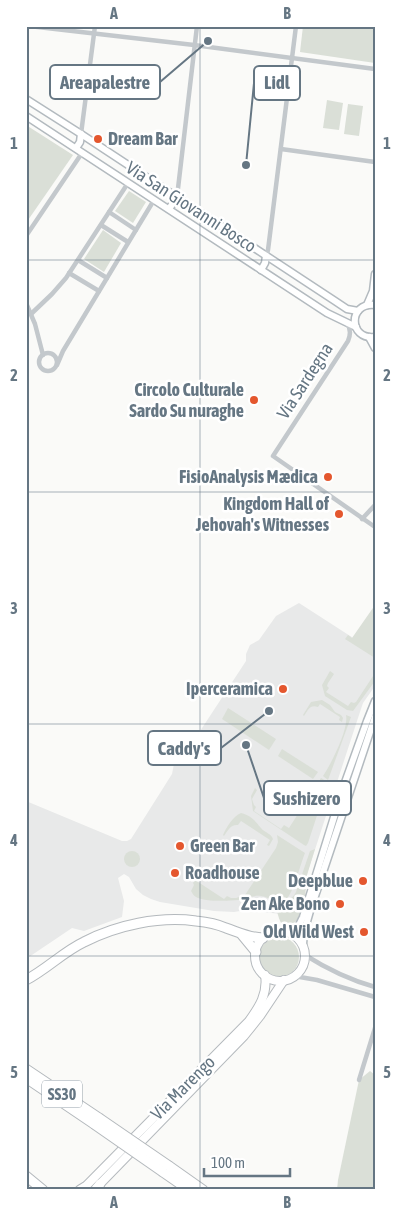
<svg xmlns="http://www.w3.org/2000/svg" width="401" height="1216" viewBox="0 0 401 1216" font-family="'Asap Condensed',sans-serif">
<style>
.built{fill:#e8e9e9}
.green{fill:#dadfd7}
.lines{fill:none;stroke-linecap:round;stroke-linejoin:round}
.secondary-casing{stroke:#b3babf;stroke-width:9}
.primary-casing{stroke:#b5babe;stroke-width:10}
.highway-casing{stroke:#b4b9bd;stroke-width:11}
.street{stroke:#c3c8cc;stroke-width:4.5}
.secondary{stroke:#fff;stroke-width:6}
.primary{stroke:#fff;stroke-width:8}
.highway{stroke:#fff;stroke-width:9}
.highway-bridge-casing{stroke:#b4b9bd;stroke-width:11;stroke-linecap:butt}
.highway-bridge{stroke:#fff;stroke-width:9}
.grid{fill:none;stroke:#657683;stroke-width:1;stroke-opacity:0.55}
.poi-dot{fill:#e4572e;stroke:#fff;stroke-width:2}
.labels{text-anchor:middle;stroke-width:5;stroke-linejoin:round;paint-order:stroke}
.shield{fill:#fff;stroke:#939fa8;stroke-width:1}
.shield-label{font-size:16px;font-weight:bold;fill:#657683}
.poi-label{font-size:18px;font-weight:bold;fill:#657683;stroke:#fff;text-anchor:end}
.street-label{font-size:18px;fill:#657683;stroke:#fff}
.leader{fill:none;stroke:#657683;stroke-width:2}
.callout-dot{fill:#657683;stroke:#fff;stroke-width:2}
.callout{fill:#fff;stroke:#657683;stroke-width:2}
.callout-label{font-size:19px;text-anchor:middle;font-weight:bold;fill:#657683}
.neatline{fill:none;stroke:#657683;stroke-width:2}
.grid-label{font-size:16px;text-anchor:middle;font-weight:bold;fill:#657683}
</style>
<rect width="100%" height="100%" fill="#fafaf8"/>
<path class="built" d="M299 603 375 652V686L363 703 358 718 307 874 299 916 246 910 234 912 214 911 160 902 151 899 143 895 136 889 129 877 124 874 118 878 124 901 122 917 84 931 72 928 26 959V801L122 841H127L131 839 172 774 174 764 180 754 187 751 246 661V654L250 645 259 640 276 616Z"/>
<g class="green">
<path d="M303 26H375V63L300 52Z"/>
<path d="M327 100 343 103 339 130 323 128Z"/>
<path d="M348 104 363 106 359 136 344 134Z"/>
<path d="M26 125 73 155 26 223Z"/>
<path d="M129 191 146 202 133 223 115 211Z"/>
<path d="M103 230 121 243 104 272 84 259Z"/>
<path d="M375 605V658L345 639 348 635 352 638Z"/>
<path d="M330 671 334 674 328 683 327 686 329 688 326 692 348 706 351 702 354 703 356 702 375 673V681L353 711 347 710 325 696 322 685Z"/>
<path d="M322 700 330 705 335 712 341 715 343 718 342 722 339 720 340 717 320 704 318 707C310 704 308 710 304 716L303 715 311 702Z"/>
<path d="M228 708 276 739 269 750 222 719Z"/>
<path d="M346 715 351 717 328 780 323 776C331 764 349 729 346 715Z"/>
<path d="M282 749 318 772 313 779 278 756Z"/>
<path d="M321 778 328 782 308 843 306 846 304 845 253 811 251 796 255 788 257 790 252 799 254 805 256 807 254 811 281 829 284 825 289 828Z"/>
<path d="M241 813C252 816 254 820 261 828 265 833 271 833 273 839L269 846 267 845 270 840 241 821 238 825C231 824 228 830 224 836L223 835C226 828 233 816 241 813Z"/>
<path d="M277 835 305 853C301 862 293 895 286 899 276 907 271 897 261 896 253 895 246 899 238 900 229 901 204 902 196 897 193 895 193 894 191 891L194 885 193 883 195 880 224 899 227 896 231 898H236L245 895 276 848 278 842Z"/>
<path d="M315 849 307 875 305 898 298 918 293 925C276 930 281 913 273 904 283 907 291 901 296 892L310 851Z"/>
<circle cx="132" cy="859" r="8"/>
<circle cx="279" cy="957" r="20"/>
<path d="M370 1071 375 1075V1190H337L338 1180 359 1080Z"/>
</g>
<g class="lines">
<defs>
<g id="secondary">
<path d="M26 99 81 134 335 301 347 309 358 311"/>
<path d="M26 116 327 313 356 327"/>
<path d="M76 148 80 142 81 134"/>
<path d="M169 209 177 197"/>
<path d="M261 270 265 263 266 256"/>
<path d="M367 305 373 291 375 274"/>
<path d="M375 305C348 302 348 340 375 337"/>
<path d="M369 337 375 348"/>
<path d="M291 933 298 927 303 917 343 788 367 721 375 701"/>
<path d="M303 944 304 932 310 911 375 717"/>
</g>
<g id="primary">
<circle cx="280" cy="956" r="25"/>
<path d="M96 1188 244 1036 260 1016 284 980"/>
<path d="M82 1190 249 1021C259 1007 268 994 265 975"/>
</g>
<g id="highway">
<path d="M242 935 256 952"/>
<path d="M26 980C47 969 63 952 84 942 117 925 159 916 196 921 206 922 217 924 226 928 238 932 250 938 263 938"/>
<path d="M26 1069 99 1118"/>
<path d="M26 1078 94 1124"/>
<path d="M169 1166 203 1190"/>
<path d="M163 1172 189 1190"/>
<path d="M26 1176 43 1190"/>
<path d="M80 1190 85 1187"/>
<path d="M96 1190 100 1184"/>
</g>
</defs>
<use href="#secondary" class="secondary-casing"/>
<use href="#primary" class="primary-casing"/>
<use href="#highway" class="highway-casing"/>
<g class="street">
<path d="M29 26 194 45 375 69"/>
<path d="M81 134 95 26"/>
<path d="M281 149 375 162"/>
<path d="M177 197 197 26"/>
<path d="M109 212 136 230"/>
<path d="M101 225 128 242"/>
<path d="M26 236 82 153"/>
<path d="M266 256 268 250 296 26"/>
<path d="M78 260 107 278"/>
<path d="M69 273 99 291"/>
<path d="M26 303 35 324 43 355"/>
<path d="M31 314 52 294 66 278 128 183"/>
<path d="M347 323C351 329 351 334 348 341L273 456 375 527"/>
<circle cx="48" cy="362" r="9"/>
<path d="M57 365 63 351 154 200"/>
<path d="M362 519 375 505"/>
<path d="M305 955C327 969 350 980 375 987"/>
<path d="M294 976 317 980 375 997"/>
<path d="M359 1080 375 1028"/>
</g>
<use href="#secondary" class="secondary"/>
<use href="#primary" class="primary"/>
<use href="#highway" class="highway"/>
<defs>
<g id="highway-bridge">
<path d="M99 1118 169 1166"/>
<path d="M94 1124 163 1172"/>
</g>
</defs>
<use href="#highway-bridge" class="highway-bridge-casing"/>
<use href="#highway-bridge" class="highway-bridge"/>
</g>
<path class="grid" d="M200 26V1190M26 260H375M26 492H375M26 724H375M26 956H375"/>
<g class="poi-dot">
<circle cx="98" cy="139" r="5"/>
<circle cx="254" cy="400" r="5"/>
<circle cx="328" cy="477" r="5"/>
<circle cx="339" cy="514" r="5"/>
<circle cx="283" cy="689" r="5"/>
<circle cx="180" cy="846" r="5"/>
<circle cx="175" cy="873" r="5"/>
<circle cx="363" cy="881" r="5"/>
<circle cx="340" cy="904" r="5"/>
<circle cx="364" cy="932" r="5"/>
</g>
<g class="labels">
<rect class="shield" x="42" y="1080.5" width="40" height="27" rx="4"/>
<g class="shield-label">
<text x="62" y="1100">SS30</text>
</g>
<g class="poi-label">
<text x="108" y="145" text-anchor="start">Dream Bar</text>
<text x="244" y="396">Circolo Culturale<tspan x="244" dy="21">Sardo Su nuraghe</tspan></text>
<text x="318" y="483">FisioAnalysis Mædica</text>
<text x="329" y="510">Kingdom Hall of<tspan x="329" dy="21">Jehovah's Witnesses</tspan></text>
<text x="273" y="695">Iperceramica</text>
<text x="190" y="852" text-anchor="start">Green Bar</text>
<text x="185" y="879" text-anchor="start">Roadhouse</text>
<text x="353" y="887">Deepblue</text>
<text x="330" y="910">Zen Ake Bono</text>
<text x="354" y="938">Old Wild West</text>
</g>
<g class="street-label">
<text transform="translate(191 207) rotate(33)" y="6">Via San Giovanni Bosco</text>
<text transform="translate(305 381) rotate(-57)" y="6">Via Sardegna</text>
<text transform="translate(183 1088) rotate(-45)" y="6">Via Marengo</text>
</g>
</g>
<path class="leader" d="M208 41L160 82M246 165L254 83M269 711L221 748M246 745L264 798"/>
<g class="callout-dot">
<circle cx="208" cy="41" r="5"/>
<circle cx="246" cy="165" r="5"/>
<circle cx="269" cy="711" r="5"/>
<circle cx="246" cy="745" r="5"/>
</g>
<g class="callout">
<rect x="50" y="65" width="110" height="34" rx="5"/>
<rect x="254" y="66" width="46" height="34" rx="5"/>
<rect x="148" y="731" width="73" height="34" rx="5"/>
<rect x="264" y="781" width="87" height="34" rx="5"/>
</g>
<g class="callout-label">
<text x="105" y="89">Areapalestre</text>
<text x="277" y="89">Lidl</text>
<text x="184" y="755">Caddy's</text>
<text x="307" y="805">Sushizero</text>
</g>
<rect width="401" height="1216" fill="none" stroke="#ffffff" stroke-width="55"/>
<path d="M204 1168v8h86v-8" fill="none" stroke="#657683" stroke-width="2.5"/>
<text x="211" y="1168" font-size="15" fill="#657683" stroke="#ffffff" stroke-width="4" paint-order="stroke">100 m</text>
<rect x="28" y="28" width="346" height="1160" class="neatline"/>
<g class="grid-label">
<text x="114" y="19">A</text>
<text x="287" y="19">B</text>
<text x="14" y="149">1</text>
<text x="387" y="149">1</text>
<text x="14" y="381">2</text>
<text x="387" y="381">2</text>
<text x="14" y="614">3</text>
<text x="387" y="614">3</text>
<text x="14" y="846">4</text>
<text x="387" y="846">4</text>
<text x="14" y="1078">5</text>
<text x="387" y="1078">5</text>
<text x="114" y="1208">A</text>
<text x="287" y="1208">B</text>
</g>
</svg>
